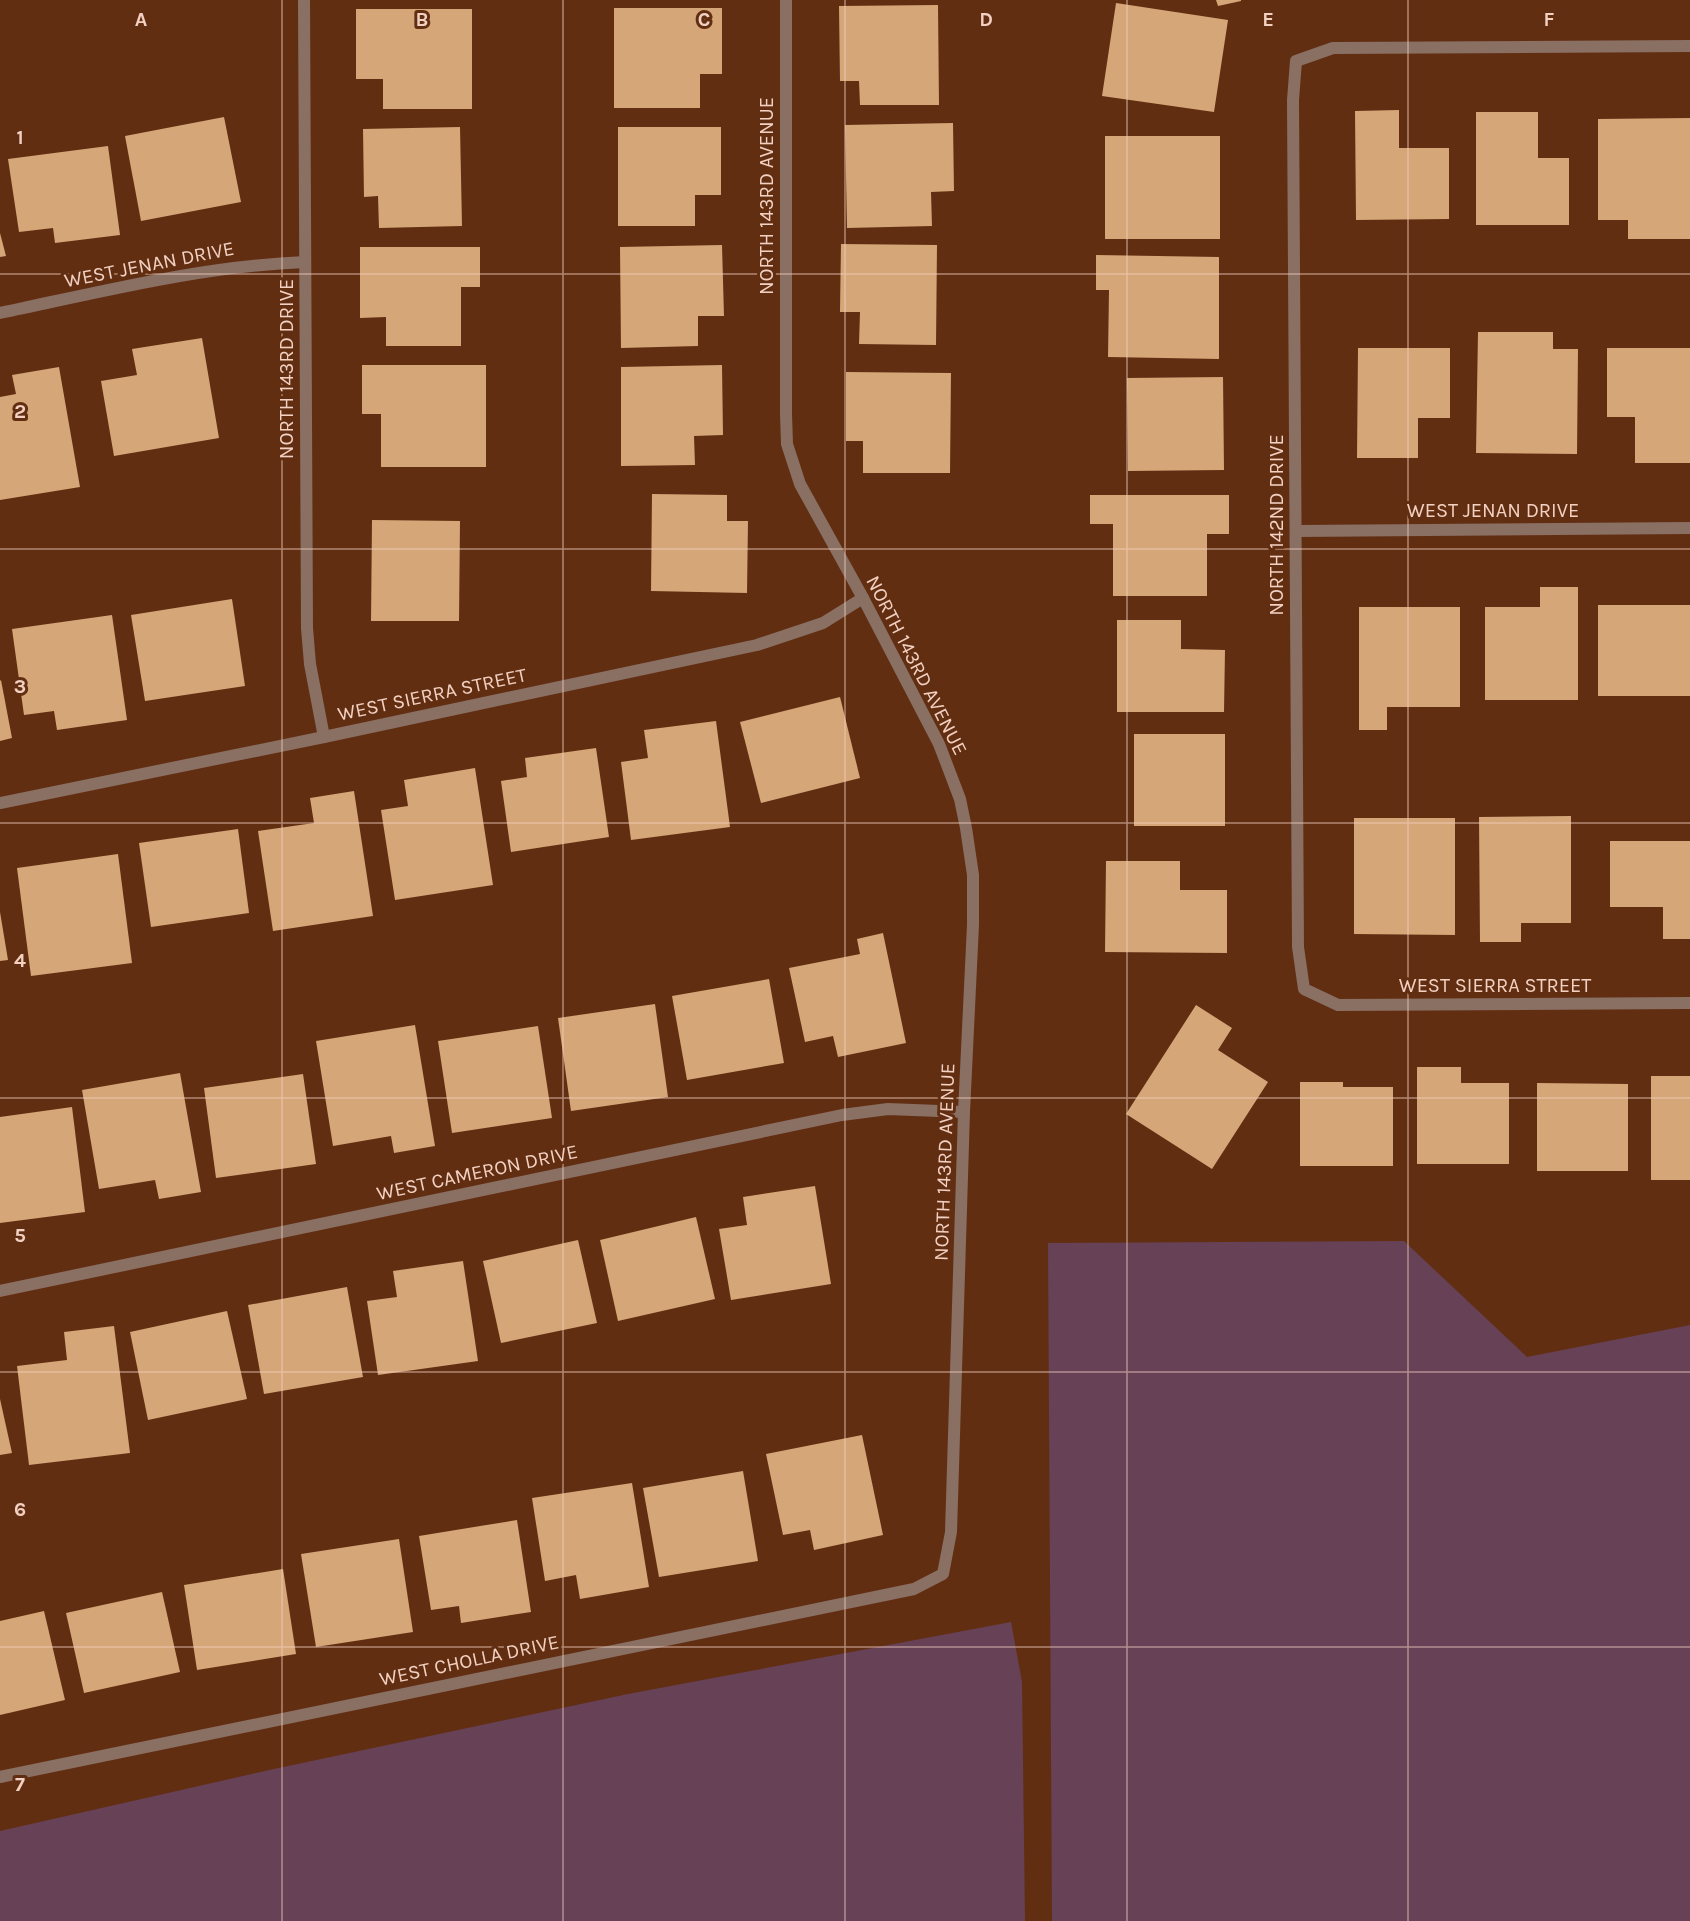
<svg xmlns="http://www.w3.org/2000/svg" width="1690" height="1921" viewBox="0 0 1690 1921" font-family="Karla,sans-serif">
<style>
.green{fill:#674156}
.building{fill:#d5a678}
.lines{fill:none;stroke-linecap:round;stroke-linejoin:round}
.minor{stroke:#8a6f63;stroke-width:12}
.grid{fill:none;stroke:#f2d1c2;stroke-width:1.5;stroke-opacity:0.55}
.labels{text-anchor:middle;stroke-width:6;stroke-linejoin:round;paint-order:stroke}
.street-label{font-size:20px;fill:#f2d1c2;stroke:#622e12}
.grid-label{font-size:20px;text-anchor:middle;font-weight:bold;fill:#f2d1c2;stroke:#622e12;stroke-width:6;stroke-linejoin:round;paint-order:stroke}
</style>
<rect width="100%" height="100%" fill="#622e12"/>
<g class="green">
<path d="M1404 1241 1527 1357 1690 1325V1921H1052L1048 1243Z"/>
<path d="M1011 1622 1022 1682 1025 1921H0V1831L274 1769 628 1694Z"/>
</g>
<g class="building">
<path d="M1216 0H1241V1L1218 6Z"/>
<path d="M1116 3 1228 20 1214 112 1102 96Z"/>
<path d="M938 5 939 105H860L859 81H840L839 6Z"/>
<path d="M614 8H722V74H700V108H614Z"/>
<path d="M356 9H472V109H383V79H356Z"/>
<path d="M1399 110V148H1449V219L1356 220 1355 111Z"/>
<path d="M1476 112H1538V158H1569V225H1476Z"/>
<path d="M224 117 241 202 141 221 125 136Z"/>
<path d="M1690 118V239H1628V220H1598V119Z"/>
<path d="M953 123 954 191 931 192 932 226 847 228 845 125Z"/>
<path d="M460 127 462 226 379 228 378 196 364 197 363 129Z"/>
<path d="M618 127H721V195H695V226H618Z"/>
<rect x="1105" y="136" width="115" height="103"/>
<path d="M108 146 120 235 55 243 53 228 19 232 8 159Z"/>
<path d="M0 233 6 256 0 257Z"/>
<path d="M841 244 937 245 936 345 859 344 860 312H840Z"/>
<path d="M722 245 724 316H698V346L621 348 620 247Z"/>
<path d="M360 247H480V287H461V346H386V317L360 318Z"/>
<path d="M1096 255 1219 257V359L1108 357 1109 290H1096Z"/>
<path d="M1478 332H1553V349H1578L1577 454 1476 453Z"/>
<path d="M202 338 219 438 114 456 101 381 137 375 132 349Z"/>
<path d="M1358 348H1450V418H1418V458H1357Z"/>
<path d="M1607 348H1690V463H1635V417H1607Z"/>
<path d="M362 365H486V467H381V414H362Z"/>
<path d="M722 365 723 435 694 436 695 465 621 466V367Z"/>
<path d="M59 367 80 487 0 500V397L16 394 12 375Z"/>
<path d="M846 372 951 373 950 473H863V441H846Z"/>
<path d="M1223 377 1224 470 1128 471 1127 378Z"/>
<path d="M652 494 727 495V521H748L747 593 651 591Z"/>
<path d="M1090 495H1229V534H1207V596H1113V524H1090Z"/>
<path d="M372 520 460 521 459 621H371Z"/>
<path d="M1540 587H1578V700H1485V607H1540Z"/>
<path d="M232 599 245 686 145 701 131 615Z"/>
<rect x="1598" y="605" width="92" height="91"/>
<path d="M1359 607H1460V707H1387V730H1359Z"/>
<path d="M112 615 127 720 57 730 54 711 24 715 12 629Z"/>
<path d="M1117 620H1181V649L1225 650 1224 712H1117Z"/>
<path d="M1 680 12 738 0 741V681Z"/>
<path d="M840 697 860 778 761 803 740 722Z"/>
<path d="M716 721 730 827 631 840 621 762 648 758 644 730Z"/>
<rect x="1134" y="734" width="91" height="92"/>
<path d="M596 748 609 837 511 852 501 781 527 777 525 758Z"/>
<path d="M475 768 493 885 395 900 381 810 408 806 404 780Z"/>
<path d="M354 791 373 916 273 931 258 831 314 823 310 798Z"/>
<path d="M1571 816V923H1521V942H1480L1479 817Z"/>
<path d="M1354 818H1455V935L1354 934Z"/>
<path d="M238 829 249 913 151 927 139 843Z"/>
<path d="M1610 841H1690V939H1663V907H1610Z"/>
<path d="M118 854 132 963 31 976 17 868Z"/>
<path d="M1106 861H1180V890H1227V953L1105 952Z"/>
<path d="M0 912 8 960 0 961Z"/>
<path d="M883 933 906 1043 838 1057 833 1036 805 1042 789 968 860 954 857 939Z"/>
<path d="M769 979 784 1063 687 1080 672 996Z"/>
<path d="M655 1004 668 1097 571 1111 558 1018Z"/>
<path d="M1196 1005 1232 1028 1218 1050 1268 1082 1212 1169 1126 1114Z"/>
<path d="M415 1025 435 1146 394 1153 391 1136 333 1146 316 1041Z"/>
<path d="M538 1026 552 1118 452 1133 438 1041Z"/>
<path d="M1417 1067H1461V1083H1509V1164H1417Z"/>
<path d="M180 1073 201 1192 159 1199 155 1180 99 1189 82 1090Z"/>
<path d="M303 1074 316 1164 216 1178 204 1088Z"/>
<rect x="1651" y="1076" width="39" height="104"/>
<path d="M1300 1082H1343V1087H1393V1166H1300Z"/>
<path d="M1537 1083 1628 1084V1171H1537Z"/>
<path d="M72 1107 85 1212 0 1223V1117Z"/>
<path d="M815 1186 831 1284 731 1300 719 1229 747 1225 743 1197Z"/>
<path d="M696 1217 715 1299 618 1321 600 1240Z"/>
<path d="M578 1240 597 1323 501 1343 483 1261Z"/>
<path d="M463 1261 478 1361 378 1375 367 1301 397 1297 393 1271Z"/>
<path d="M347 1287 363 1377 264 1394 248 1305Z"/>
<path d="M227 1311 247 1399 148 1420 130 1332Z"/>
<path d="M114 1326 130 1453 29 1465 17 1366 67 1360 64 1332Z"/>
<path d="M0 1399 12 1453 0 1455Z"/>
<path d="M862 1435 883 1535 814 1550 810 1530 783 1535 766 1454Z"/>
<path d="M743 1471 758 1561 659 1577 643 1488Z"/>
<path d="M632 1483 649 1587 580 1599 576 1575 545 1581 532 1498Z"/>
<path d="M517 1520 531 1612 461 1623 459 1606 431 1610 419 1536Z"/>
<path d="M399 1539 413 1632 316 1647 301 1554Z"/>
<path d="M283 1569 296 1654 197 1670 184 1585Z"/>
<path d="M162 1592 180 1672 84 1693 66 1613Z"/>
<path d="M44 1611 65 1700 0 1715V1621Z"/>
</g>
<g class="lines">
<g class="minor">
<path d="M304 0 307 628 310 664 324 737"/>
<path d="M1690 46 1333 48 1296 61 1293 100 1298 947 1304 989 1338 1005 1690 1003"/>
<path d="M0 313C101 292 202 266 305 262"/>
<path d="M1296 531 1690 528"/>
<path d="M0 803 324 737 757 645 823 623 863 598"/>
<path d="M0 1291 842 1115 888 1109 964 1112"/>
<path d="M0 1777 914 1589 943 1574 951 1532 964 1112 973 925V875L966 828 960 799 939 744 863 598 800 484 787 444 786 414V0"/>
</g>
</g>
<path class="grid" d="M282 0V1921M563 0V1921M845 0V1921M1127 0V1921M1408 0V1921M0 274H1690M0 549H1690M0 823H1690M0 1098H1690M0 1372H1690M0 1647H1690"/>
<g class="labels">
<g class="street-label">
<text transform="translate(766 196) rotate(-90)" y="7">NORTH 143RD AVENUE</text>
<text transform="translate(149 264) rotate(-11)" y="7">WEST JENAN DRIVE</text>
<text transform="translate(286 369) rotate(-90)" y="7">NORTH 143RD DRIVE</text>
<text x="1493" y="517">WEST JENAN DRIVE</text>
<text transform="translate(1276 525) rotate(-90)" y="7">NORTH 142ND DRIVE</text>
<text transform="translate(917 665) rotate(63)" y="7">NORTH 143RD AVENUE</text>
<text transform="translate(432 694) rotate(-12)" y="7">WEST SIERRA STREET</text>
<text x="1495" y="992">WEST SIERRA STREET</text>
<text transform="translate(944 1162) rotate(-88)" y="7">NORTH 143RD AVENUE</text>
<text transform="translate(477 1172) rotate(-12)" y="7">WEST CAMERON DRIVE</text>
<text transform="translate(469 1660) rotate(-12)" y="7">WEST CHOLLA DRIVE</text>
</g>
</g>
<g class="grid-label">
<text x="141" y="26">A</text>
<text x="422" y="26">B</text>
<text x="704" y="26">C</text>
<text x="986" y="26">D</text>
<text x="1268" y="26">E</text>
<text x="1549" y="26">F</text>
<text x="20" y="144">1</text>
<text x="20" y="418">2</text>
<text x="20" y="693">3</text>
<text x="20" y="967">4</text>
<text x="20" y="1242">5</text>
<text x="20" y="1516">6</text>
<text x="20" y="1791">7</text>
</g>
</svg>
